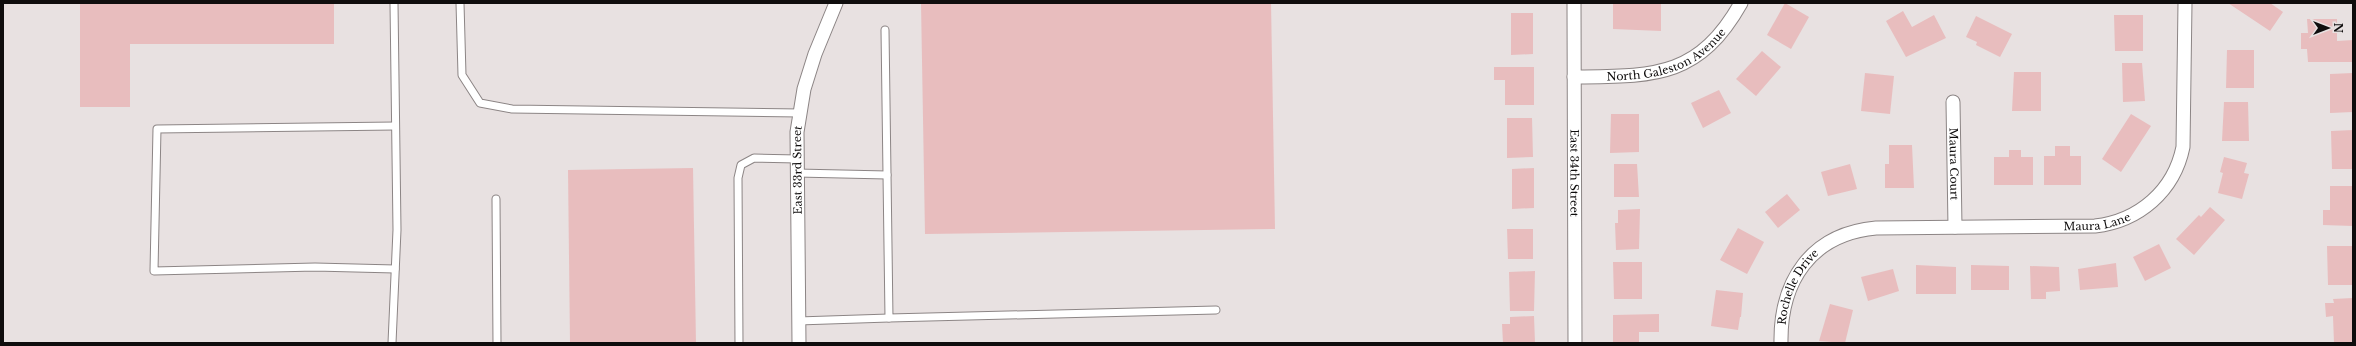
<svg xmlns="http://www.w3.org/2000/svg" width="2356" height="346" viewBox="0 0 2356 346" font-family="'Libre Baskerville',serif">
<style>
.building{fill:#e8bdbe}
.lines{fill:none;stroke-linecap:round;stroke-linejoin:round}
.service-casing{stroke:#8c8585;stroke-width:9}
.minor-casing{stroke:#8c8585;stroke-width:15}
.service{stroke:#fff;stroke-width:7}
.minor{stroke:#fff;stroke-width:13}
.labels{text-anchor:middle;stroke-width:3;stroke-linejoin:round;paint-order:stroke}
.street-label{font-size:11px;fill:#0f0d0d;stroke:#e8e1e1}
</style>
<rect width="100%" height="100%" fill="#e8e1e1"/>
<g class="building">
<path d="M80 3H334V44H130V107H80Z"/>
<path d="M921 3H1271L1275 229 925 234Z"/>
<path d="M1613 3H1661V31L1613 29Z"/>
<path d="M1785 3 1809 17 1791 49 1767 35Z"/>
<path d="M2228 3H2270L2283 12 2270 31Z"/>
<path d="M1903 11 1912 27 1934 15 1946 38 1906 57 1886 21Z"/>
<path d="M1511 13H1533V54L1511 55Z"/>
<path d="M2114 15H2143V51H2115Z"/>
<path d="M1976 16 2012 34 2000 57 1976 45 1977 42 1966 37Z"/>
<path d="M2307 19H2337V41L2353 40V62H2308L2307 49H2301V33H2308Z"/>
<path d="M2227 50H2254V88H2226Z"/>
<path d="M1762 51 1781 67 1756 96 1736 79Z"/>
<path d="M2122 63H2142L2145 101 2123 102Z"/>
<path d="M1494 67H1534V105H1505V80H1494Z"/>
<path d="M2014 72H2041V111H2012Z"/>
<path d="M1865 73 1894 76 1890 114 1861 111Z"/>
<path d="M2353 73V112L2330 113V74Z"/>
<path d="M1719 90 1731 113 1703 128 1691 103Z"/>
<path d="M2224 102H2248L2249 141H2222Z"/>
<path d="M1611 114H1639V152L1610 153Z"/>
<path d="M2131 114 2151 126 2121 172 2102 159Z"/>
<path d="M1507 118H1532L1533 157 1507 158Z"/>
<path d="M2353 130V169H2332L2331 131Z"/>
<path d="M1889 145H1912L1914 188H1885V164H1889Z"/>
<path d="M2055 146H2070V156H2081V185H2044V156H2055Z"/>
<path d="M2009 150H2021V157H2033V185H1994V157H2009Z"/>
<path d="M2224 157 2247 163 2244 173 2249 174 2242 199 2218 193 2223 173 2220 172Z"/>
<path d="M1614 164H1637L1639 197H1614Z"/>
<path d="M1850 164 1857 189 1828 196 1821 172Z"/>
<path d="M693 168 696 343H570L568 170Z"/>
<path d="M1534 168V208L1512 209V169Z"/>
<path d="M2330 186H2353V226L2323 225V210H2330Z"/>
<path d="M1787 194 1800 210 1778 228 1765 212Z"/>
<path d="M2210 207 2225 220 2194 255 2176 239 2199 215 2201 217Z"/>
<path d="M1640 209 1639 249 1616 250 1615 223H1618V210Z"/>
<path d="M1738 228 1764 242 1747 274 1720 260Z"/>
<path d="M1507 229H1533V259H1508Z"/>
<path d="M2159 244 2171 268 2145 281 2133 257Z"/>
<path d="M2327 246H2353V285H2328Z"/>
<path d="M1613 262H1642V299H1614Z"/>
<path d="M2116 263 2118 287 2080 290 2078 269Z"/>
<path d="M1916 265 1956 267V294H1916Z"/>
<path d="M1971 265 2009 266V290H1971Z"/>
<path d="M2030 266 2059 267 2060 291 2046 292V299H2031Z"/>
<path d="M1893 269 1899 291 1868 301 1861 277Z"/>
<path d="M1535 271 1534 311H1510L1509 272Z"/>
<path d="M1716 290 1743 293 1741 317H1740L1738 330 1711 326Z"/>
<path d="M2353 298V342L2334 343 2333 316 2326 317 2325 303H2334L2333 299Z"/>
<path d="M1830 304 1853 310 1845 343 1819 341Z"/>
<path d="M1659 314V332H1639V343H1613V315Z"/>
<path d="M1534 316 1535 343H1503L1502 324H1510V317Z"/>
</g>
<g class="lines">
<defs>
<g id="service">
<path d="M460 3 462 75 480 103 512 109 800 113"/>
<path d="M885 30 889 318 1216 310"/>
<path d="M395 126 157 129 154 271 315 267 395 269"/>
<path d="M797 173 887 175"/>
<path d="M496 199 497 343"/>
<path d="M798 321 889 318"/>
<path d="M392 343 397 230 394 3"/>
<path d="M739 343 738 178 741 165 754 158 797 159"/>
</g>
<g id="minor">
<path id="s1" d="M1574 3 1575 343"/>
<path id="s2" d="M1574 77C1653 76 1698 79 1741 3"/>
<path id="s3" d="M1953 102 1955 227"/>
<path id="s4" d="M799 343 797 132 804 89 815 54 836 3"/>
<path id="s5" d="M1781 343C1780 281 1811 234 1876 228L2095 226C2139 221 2174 191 2183 147L2185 3"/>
</g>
</defs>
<use href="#service" class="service-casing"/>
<use href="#minor" class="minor-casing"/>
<use href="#service" class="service"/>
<use href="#minor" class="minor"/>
</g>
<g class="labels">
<g class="street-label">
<text dy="4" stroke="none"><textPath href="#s2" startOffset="98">North Galeston Avenue</textPath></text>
<text dy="4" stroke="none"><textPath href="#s3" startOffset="62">Maura Court</textPath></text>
<text dy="4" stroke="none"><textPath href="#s4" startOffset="173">East 33rd Street</textPath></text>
<text dy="4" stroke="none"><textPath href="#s1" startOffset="170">East 34th Street</textPath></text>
<text dy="4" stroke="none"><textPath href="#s5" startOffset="388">Maura Lane</textPath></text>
<text dy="4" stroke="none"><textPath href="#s5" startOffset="60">Rochelle Drive</textPath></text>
</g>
</g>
<rect width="2356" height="346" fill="none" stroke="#0f0d0d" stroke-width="8"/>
<g transform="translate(2328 28) rotate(90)" stroke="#e8e1e1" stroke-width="3" paint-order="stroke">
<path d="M0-3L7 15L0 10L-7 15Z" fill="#0f0d0d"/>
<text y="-6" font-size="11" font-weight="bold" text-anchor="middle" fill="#0f0d0d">N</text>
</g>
</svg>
